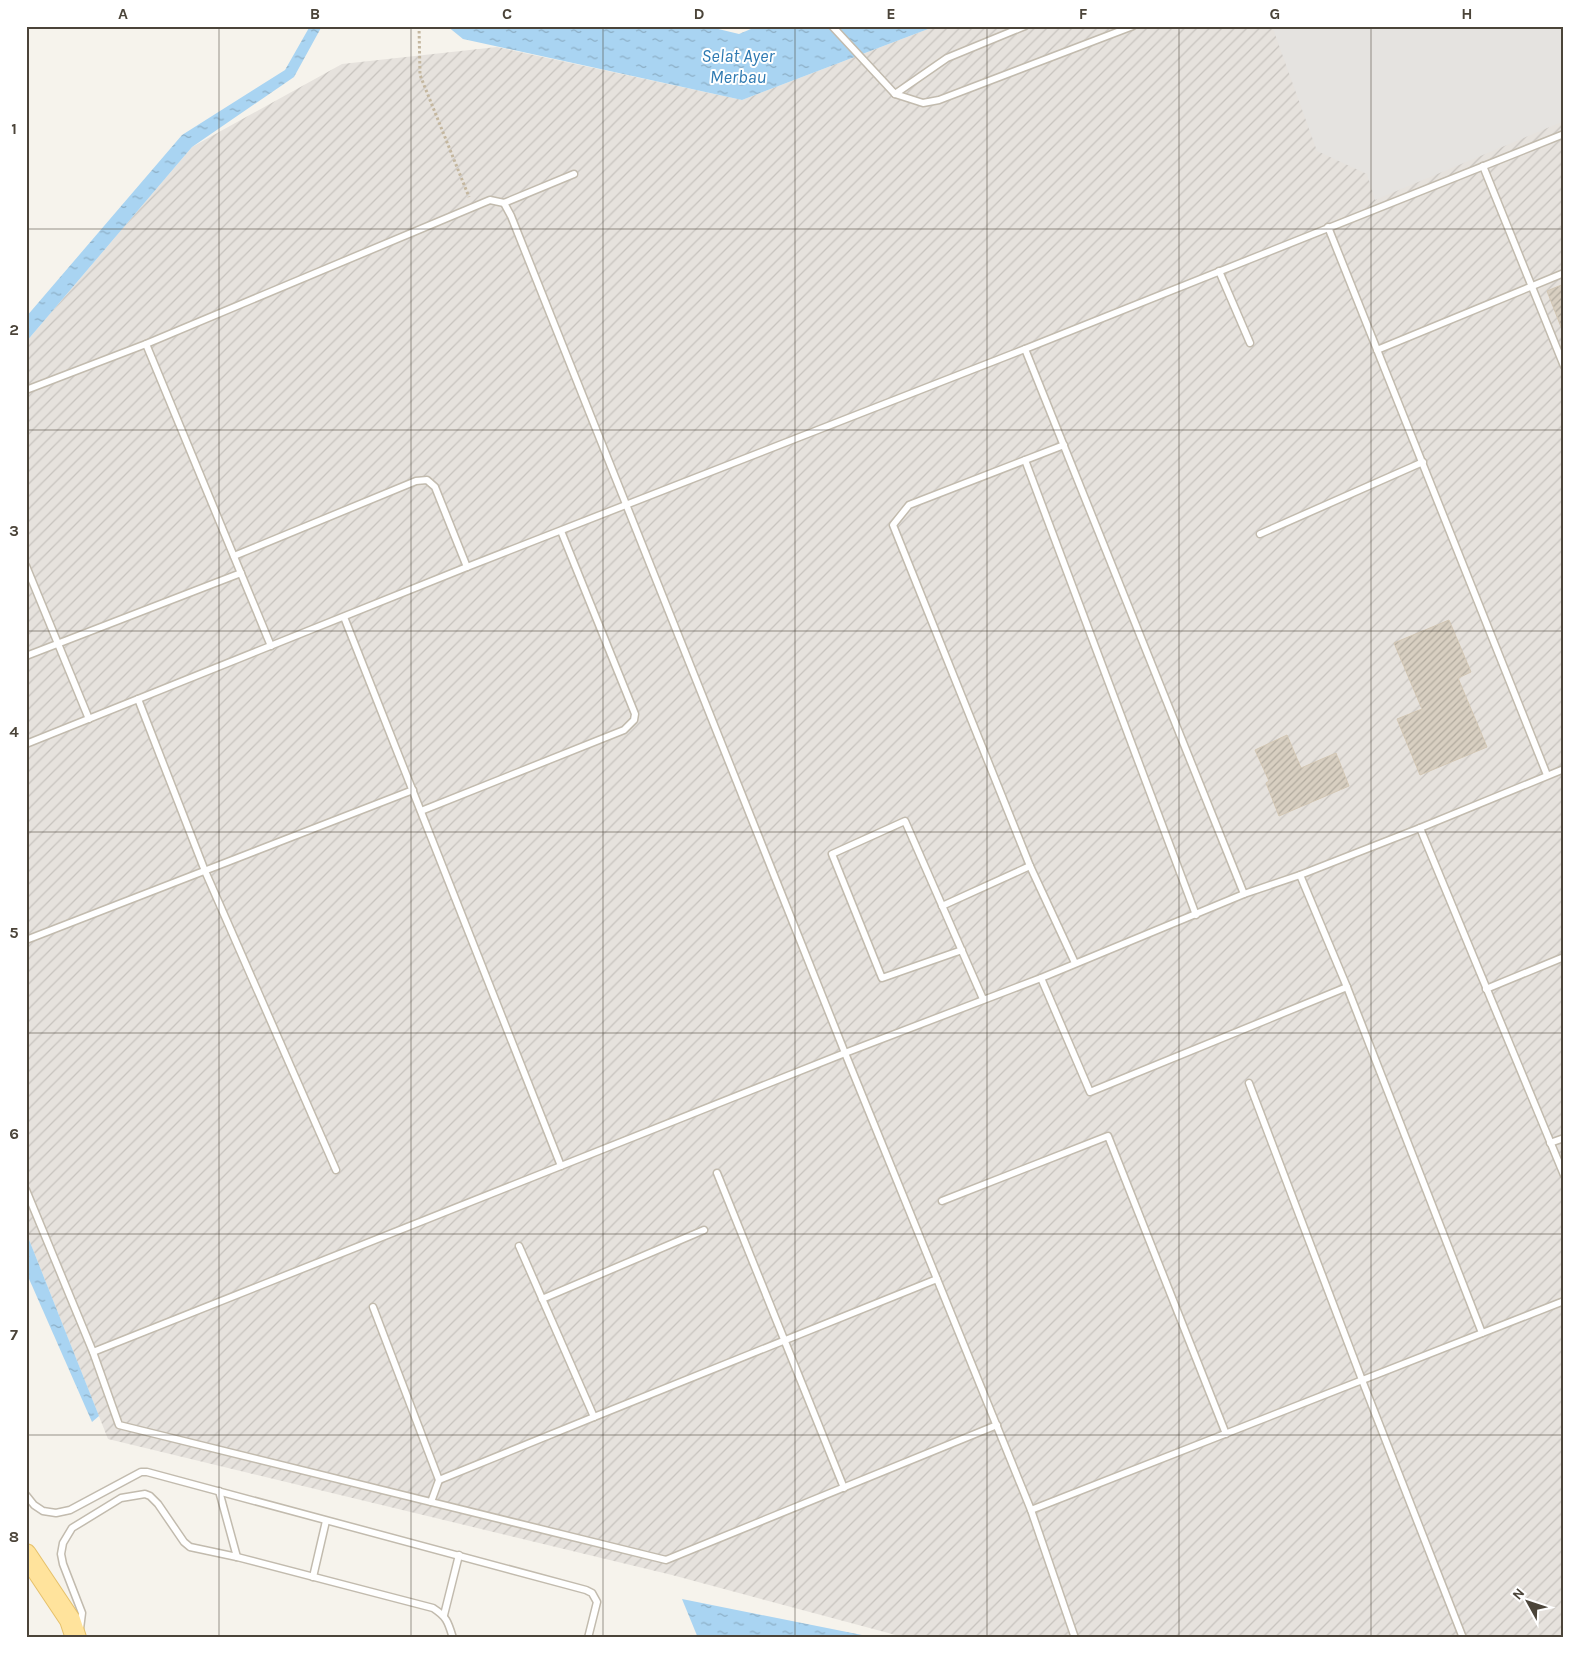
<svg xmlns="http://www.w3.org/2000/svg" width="1590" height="1664" viewBox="0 0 1590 1664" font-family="Karla,sans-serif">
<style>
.industrial{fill:url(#industrial-furrows)}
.parking{fill:#e5e3e0}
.water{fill:url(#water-ripples)}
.building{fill:url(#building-hatch);stroke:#d3c7b4}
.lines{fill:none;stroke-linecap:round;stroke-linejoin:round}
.lane-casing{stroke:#c2bbae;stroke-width:9}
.primary-casing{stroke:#e6c16a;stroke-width:22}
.path{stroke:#c4b79f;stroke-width:3;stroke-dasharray:2.5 2.5;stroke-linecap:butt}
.lane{stroke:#fff;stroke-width:6}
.primary{stroke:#ffe39c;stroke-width:20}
.grid{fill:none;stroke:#4b4439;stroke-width:1;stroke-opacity:0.55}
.labels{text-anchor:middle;stroke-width:4;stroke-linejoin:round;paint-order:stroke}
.water-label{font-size:18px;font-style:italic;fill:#2e7ab2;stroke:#fff}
.neatline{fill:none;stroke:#4b4439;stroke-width:2}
.grid-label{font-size:16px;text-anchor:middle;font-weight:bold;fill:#4b4439}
</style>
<defs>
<pattern id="industrial-furrows" width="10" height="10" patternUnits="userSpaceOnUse" patternTransform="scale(1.25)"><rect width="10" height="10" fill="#e6e2dd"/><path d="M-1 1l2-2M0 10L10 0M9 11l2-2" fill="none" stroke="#c7c3be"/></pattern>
<pattern id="water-ripples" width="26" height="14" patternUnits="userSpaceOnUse" patternTransform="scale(1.25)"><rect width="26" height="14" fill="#a9d4f2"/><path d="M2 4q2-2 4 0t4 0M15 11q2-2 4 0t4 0" fill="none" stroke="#8caec5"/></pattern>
<pattern id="building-hatch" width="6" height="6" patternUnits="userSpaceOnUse" patternTransform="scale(1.25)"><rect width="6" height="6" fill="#d8cfc1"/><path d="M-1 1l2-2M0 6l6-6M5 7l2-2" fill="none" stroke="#b1aa9e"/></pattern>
</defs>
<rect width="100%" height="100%" fill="#f6f3ec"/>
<path class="industrial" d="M936 26H1564V1638H907L672 1575 108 1439 26 1232V342L192 147 342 64 497 47 742 100Z"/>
<path class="parking" d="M1272 26H1564V121L1375 200 1367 174 1317 151Z"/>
<g class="water">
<path d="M310 26H322L294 77 192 147 26 342V317L182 135 285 70Z"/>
<path d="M447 26H706L739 34 758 26H936L742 100 463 39Z"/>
<path d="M26 1232 99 1416 92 1422 26 1272Z"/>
<path d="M682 1599 877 1638H698Z"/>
</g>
<g class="building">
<path d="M1564 284V331L1563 332 1547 291Z"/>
<path d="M1449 620 1471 672 1458 678 1487 747 1420 775 1397 719 1422 709 1394 643Z"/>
<path d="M1287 735 1301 768 1336 753 1349 786 1279 816 1266 783 1269 781 1255 750Z"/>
</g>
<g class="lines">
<defs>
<g id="lane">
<path d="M832 26 895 94 923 103 939 100 1133 26"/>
<path d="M895 94 947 58 1025 26"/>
<path d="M1483 166 1564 366"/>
<path d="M504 203 511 216 845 1053 1031 1510 1075 1638"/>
<path d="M1328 227 1547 775"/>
<path d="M1219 271 1250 343"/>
<path d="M146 344 271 646"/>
<path d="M1025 349 1244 894"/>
<path d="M1377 350 1564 273"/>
<path d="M26 390 146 344 490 200 504 203 574 174"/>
<path d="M1064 445 909 505 893 525 1030 866 1075 963"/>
<path d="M1025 460 1196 915"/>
<path d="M1260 534 1423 462"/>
<path d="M234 556 416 481 427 480 435 487 467 567"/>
<path d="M26 566 89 719"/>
<path d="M344 617 561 1166"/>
<path d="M26 656 241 573"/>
<path d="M138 699 205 871 336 1170"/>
<path d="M26 744 467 567 1025 349 1564 134"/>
<path d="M421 811 624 730 634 720 635 714 561 531"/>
<path d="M1420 828 1564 1175"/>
<path d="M1300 875 1347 987 1482 1333"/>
<path d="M942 906 1030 866"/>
<path d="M26 940 413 790"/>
<path d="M962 950 882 978 832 854 905 821 983 999"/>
<path d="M1041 978 1090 1092 1347 987"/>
<path d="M1486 989 1564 957"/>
<path d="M1249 1083 1362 1380 1463 1638"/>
<path d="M1550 1143 1564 1138"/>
<path d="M717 1173 844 1488"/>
<path d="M26 1190 93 1352 119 1425 666 1560 997 1425"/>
<path d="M942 1201 1108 1136 1226 1434"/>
<path d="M542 1299 704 1230"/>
<path d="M373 1307 439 1480 431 1502"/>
<path d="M93 1352 845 1053 1041 978 1244 894 1300 875 1420 828 1564 769"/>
<path d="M594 1417 937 1279"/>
<path d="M439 1480 594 1417 519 1246"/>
<path d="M219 1491 237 1557"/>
<path d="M26 1495 34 1505 43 1511 56 1513 70 1510 141 1472H147L586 1590 592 1593 597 1602 588 1638"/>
<path d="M1031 1510 1564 1301"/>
<path d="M313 1577 326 1521"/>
<path d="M444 1615 459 1555"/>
<path d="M80 1629 82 1613 63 1564 61 1554 63 1543 72 1528 121 1498 145 1494 150 1496 158 1504 184 1542 190 1547 237 1557 433 1608C447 1617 448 1622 453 1638"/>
</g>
<path id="primary" d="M26 1554 70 1620 76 1638"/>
</defs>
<use href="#lane" class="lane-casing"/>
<use href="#primary" class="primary-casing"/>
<path class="path" d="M419 26 420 75 469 197"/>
<use href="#lane" class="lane"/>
<use href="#primary" class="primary"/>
</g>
<path class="grid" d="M219 26V1638M411 26V1638M603 26V1638M795 26V1638M987 26V1638M1179 26V1638M1371 26V1638M26 229H1564M26 430H1564M26 631H1564M26 832H1564M26 1033H1564M26 1234H1564M26 1435H1564"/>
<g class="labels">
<g class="water-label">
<text x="738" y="62">Selat Ayer<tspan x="738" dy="21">Merbau</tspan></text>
</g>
</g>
<rect width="1590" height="1664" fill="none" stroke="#ffffff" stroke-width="55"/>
<g transform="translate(1528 1602) rotate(310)" stroke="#ffffff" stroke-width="4" paint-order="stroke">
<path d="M0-4L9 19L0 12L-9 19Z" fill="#4b4439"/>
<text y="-8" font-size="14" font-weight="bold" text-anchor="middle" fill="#4b4439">N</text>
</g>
<rect x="28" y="28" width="1534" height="1608" class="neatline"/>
<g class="grid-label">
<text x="123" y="19">A</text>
<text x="315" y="19">B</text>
<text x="507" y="19">C</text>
<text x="699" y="19">D</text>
<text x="891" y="19">E</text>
<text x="1083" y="19">F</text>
<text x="1275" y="19">G</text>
<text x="1467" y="19">H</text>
<text x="14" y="134">1</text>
<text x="14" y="335">2</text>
<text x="14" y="536">3</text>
<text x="14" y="737">4</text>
<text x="14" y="938">5</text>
<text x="14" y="1139">6</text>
<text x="14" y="1340">7</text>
<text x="14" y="1542">8</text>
</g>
</svg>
